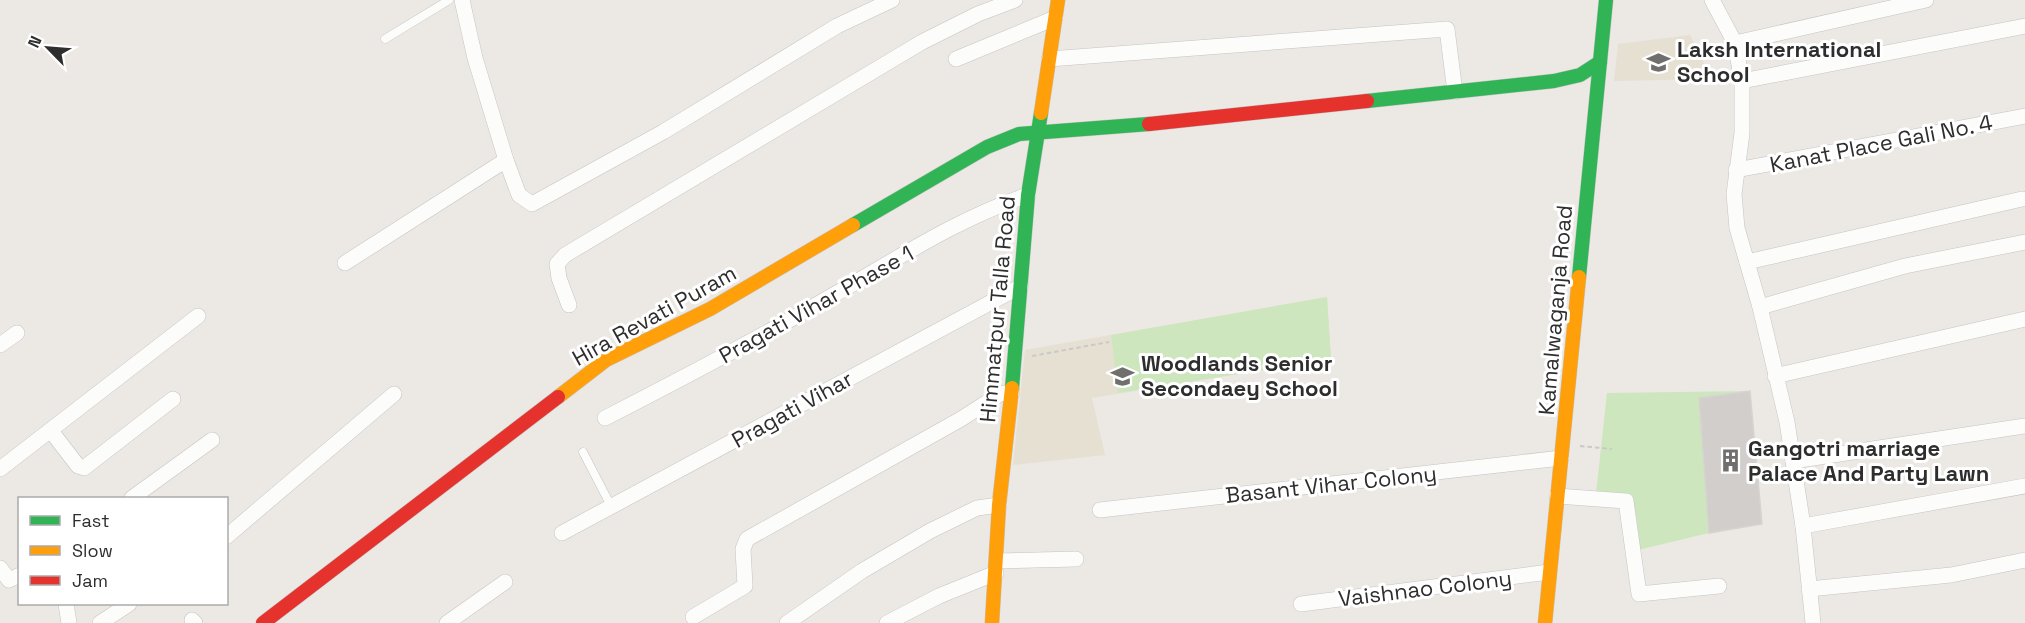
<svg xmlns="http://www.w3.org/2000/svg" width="2025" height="623" viewBox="0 0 2025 623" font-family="'Space Grotesk',sans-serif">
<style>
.education{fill:#e6e0d3}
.green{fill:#cee6be}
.building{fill:#d1cecb;stroke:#d7d4d0;stroke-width:1.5}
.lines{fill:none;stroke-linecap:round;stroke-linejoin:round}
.lane-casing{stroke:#c5c4c5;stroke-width:9}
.street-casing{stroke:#c5c4c5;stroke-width:16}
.fast-casing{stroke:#c5c4c5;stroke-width:15}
.slow-casing{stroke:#c5c4c5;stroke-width:15}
.jam-casing{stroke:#c5c4c5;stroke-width:15}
.path{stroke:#c9c9c8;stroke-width:2;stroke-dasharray:4.5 3;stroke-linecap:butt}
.lane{stroke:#fcfcfb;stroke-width:8}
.street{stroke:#fcfcfb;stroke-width:15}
.fast{stroke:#30b455;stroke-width:14}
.slow{stroke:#ff9f0a;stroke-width:14}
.jam{stroke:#e5322d;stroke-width:14}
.labels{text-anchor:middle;stroke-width:6;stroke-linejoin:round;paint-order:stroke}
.poi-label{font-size:22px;font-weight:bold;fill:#2e2e2e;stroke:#fff;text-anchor:start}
.street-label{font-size:22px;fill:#2e2e2e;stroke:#fff}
</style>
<rect width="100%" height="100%" fill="#ece8e4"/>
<g class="education">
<path d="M1690 35 1712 79 1614 81 1618 44Z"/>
<path d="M1327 297 1331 359 1092 398 1105 455 1013 465 1025 350Z"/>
</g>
<g class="green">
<path d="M1327 297 1331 359 1118 393 1111 335Z"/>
<path d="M1750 391 1699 398 1709 533 1638 550 1632 496 1596 494 1607 393Z"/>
</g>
<path class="building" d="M1750 391 1762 524 1709 533 1699 398Z"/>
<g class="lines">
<defs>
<g id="lane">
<path d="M385 39 449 0"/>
<path d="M583 452 611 506"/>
</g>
<g id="street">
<path d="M462 0 475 58 506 160 519 195 532 204 663 132 837 26 892 0"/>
<path d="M1712 0 1735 43 1742 81V133L1734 194 1737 228 1760 307 1787 422 1803 526 1813 623"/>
<path d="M1735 43 1926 0"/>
<path d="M956 59 1055 18"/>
<path d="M1049 59 1447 29 1455 92"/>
<path d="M1742 81 2025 26"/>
<path d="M1736 170 2025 116"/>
<path d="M1747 262 2022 199"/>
<path d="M345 263 506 160"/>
<path d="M569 305 559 278 557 264 565 255 922 42 978 14 1015 0"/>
<path d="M1760 307 1905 266 2025 242"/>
<path d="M0 345 17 333"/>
<path d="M1775 376 2025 319"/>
<path d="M605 418C681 379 756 340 830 297 894 261 958 218 1028 195"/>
<path d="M51 431 78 466 84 468 173 399"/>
<path d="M1793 461 2025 426"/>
<path d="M0 469 198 316"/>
<path d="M1557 496 1626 501 1639 594 1719 586"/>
<path d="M132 498 212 440"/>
<path d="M1100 510 1561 458"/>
<path d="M1803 526 2025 486"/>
<path d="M562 533 1021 286"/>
<path d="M226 537 394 394"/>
<path d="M997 561 1076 559"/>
<path d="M0 568 9 580 20 575"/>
<path d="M1809 589 1951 575 2025 560"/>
<path d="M66 604 69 623"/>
<path d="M1301 604 1549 572"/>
<path d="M693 617 745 586 743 549 747 539 961 419 1000 394 1012 392"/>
<path d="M192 620 195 623"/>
<path d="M100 623 129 604"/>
<path d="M447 623 505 582"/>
<path d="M787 623 862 571 930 531 977 508 999 505"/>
<path d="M887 623 939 596 996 573"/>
</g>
<g id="fast">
<path d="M1367 101 1554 81 1580 75 1600 62"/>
<path d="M853 225 987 147 1019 134 1149 124"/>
<path d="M1579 277 1606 0"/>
<path d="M1012 388 1028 195 1041 113"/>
</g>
<g id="slow">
<path d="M1041 113 1058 0"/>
<path d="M558 397 606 360 710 309 853 225"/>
<path d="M992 623 999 505 1012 388"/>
<path d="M1545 623 1579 277"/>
</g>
<g id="jam">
<path d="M1149 124 1367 101"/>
<path d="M263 623 558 397"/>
</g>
</defs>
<use href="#lane" class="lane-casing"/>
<use href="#street" class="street-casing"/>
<use href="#fast" class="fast-casing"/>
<use href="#slow" class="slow-casing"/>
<use href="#jam" class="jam-casing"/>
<g class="path">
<path d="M1032 356 1109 342"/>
<path d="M1580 446 1612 449"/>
</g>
<use href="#lane" class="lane"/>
<use href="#street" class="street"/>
<use href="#fast" class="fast"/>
<use href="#slow" class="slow"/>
<use href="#jam" class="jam"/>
</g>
<defs>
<symbol id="school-bare" viewBox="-9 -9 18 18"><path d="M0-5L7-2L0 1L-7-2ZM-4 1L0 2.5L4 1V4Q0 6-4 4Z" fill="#706f6e" stroke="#fff" stroke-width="2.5" paint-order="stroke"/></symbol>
<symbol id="building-bare" viewBox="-9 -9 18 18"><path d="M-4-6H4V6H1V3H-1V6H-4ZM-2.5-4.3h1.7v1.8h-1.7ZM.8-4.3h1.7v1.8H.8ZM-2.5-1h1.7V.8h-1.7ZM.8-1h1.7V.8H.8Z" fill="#706f6e" stroke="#fff" stroke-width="2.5" paint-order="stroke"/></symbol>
</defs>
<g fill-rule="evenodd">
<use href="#school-bare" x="1642" y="46" width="33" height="33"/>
<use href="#school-bare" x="1106" y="360" width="33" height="33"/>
<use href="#building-bare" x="1714" y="444" width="33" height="33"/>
</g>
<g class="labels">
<g class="poi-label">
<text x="1677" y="57">Laksh International<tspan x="1677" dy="25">School</tspan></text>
<text x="1141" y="371">Woodlands Senior<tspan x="1141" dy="25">Secondaey School</tspan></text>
<text x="1748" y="456">Gangotri marriage<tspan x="1748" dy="25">Palace And Party Lawn</tspan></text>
</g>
<g class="street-label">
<text transform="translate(1881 143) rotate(-11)" y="8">Kanat Place Gali No. 4</text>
<text transform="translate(816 304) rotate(-29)" y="8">Pragati Vihar Phase 1</text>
<text transform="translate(997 309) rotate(-85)" y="8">Himmatpur Talla Road</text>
<text transform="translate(1555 310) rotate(-85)" y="8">Kamalwaganja Road</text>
<text transform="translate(654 315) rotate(-29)" y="8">Hira Revati Puram</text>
<text transform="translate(792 409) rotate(-29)" y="8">Pragati Vihar</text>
<text transform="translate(1331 484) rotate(-6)" y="8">Basant Vihar Colony</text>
<text transform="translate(1425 588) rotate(-7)" y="8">Vaishnao Colony</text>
</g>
</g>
<rect x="18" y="497" width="210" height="108" fill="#ffffff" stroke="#ababab" stroke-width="1.5"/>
<rect x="30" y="516" width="30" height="9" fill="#30b455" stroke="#ababab" stroke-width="1.5"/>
<text x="72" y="527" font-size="18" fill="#2e2e2e">Fast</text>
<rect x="30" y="546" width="30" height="9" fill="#ff9f0a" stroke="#ababab" stroke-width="1.5"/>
<text x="72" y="557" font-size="18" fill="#2e2e2e">Slow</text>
<rect x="30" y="576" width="30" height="9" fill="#e5322d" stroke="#ababab" stroke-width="1.5"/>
<text x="72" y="587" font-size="18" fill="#2e2e2e">Jam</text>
<g transform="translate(48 48) rotate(295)" stroke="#ffffff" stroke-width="4.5" paint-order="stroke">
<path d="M0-4.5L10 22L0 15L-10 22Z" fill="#2e2e2e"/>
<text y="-9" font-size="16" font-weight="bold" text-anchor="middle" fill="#2e2e2e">N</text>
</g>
</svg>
